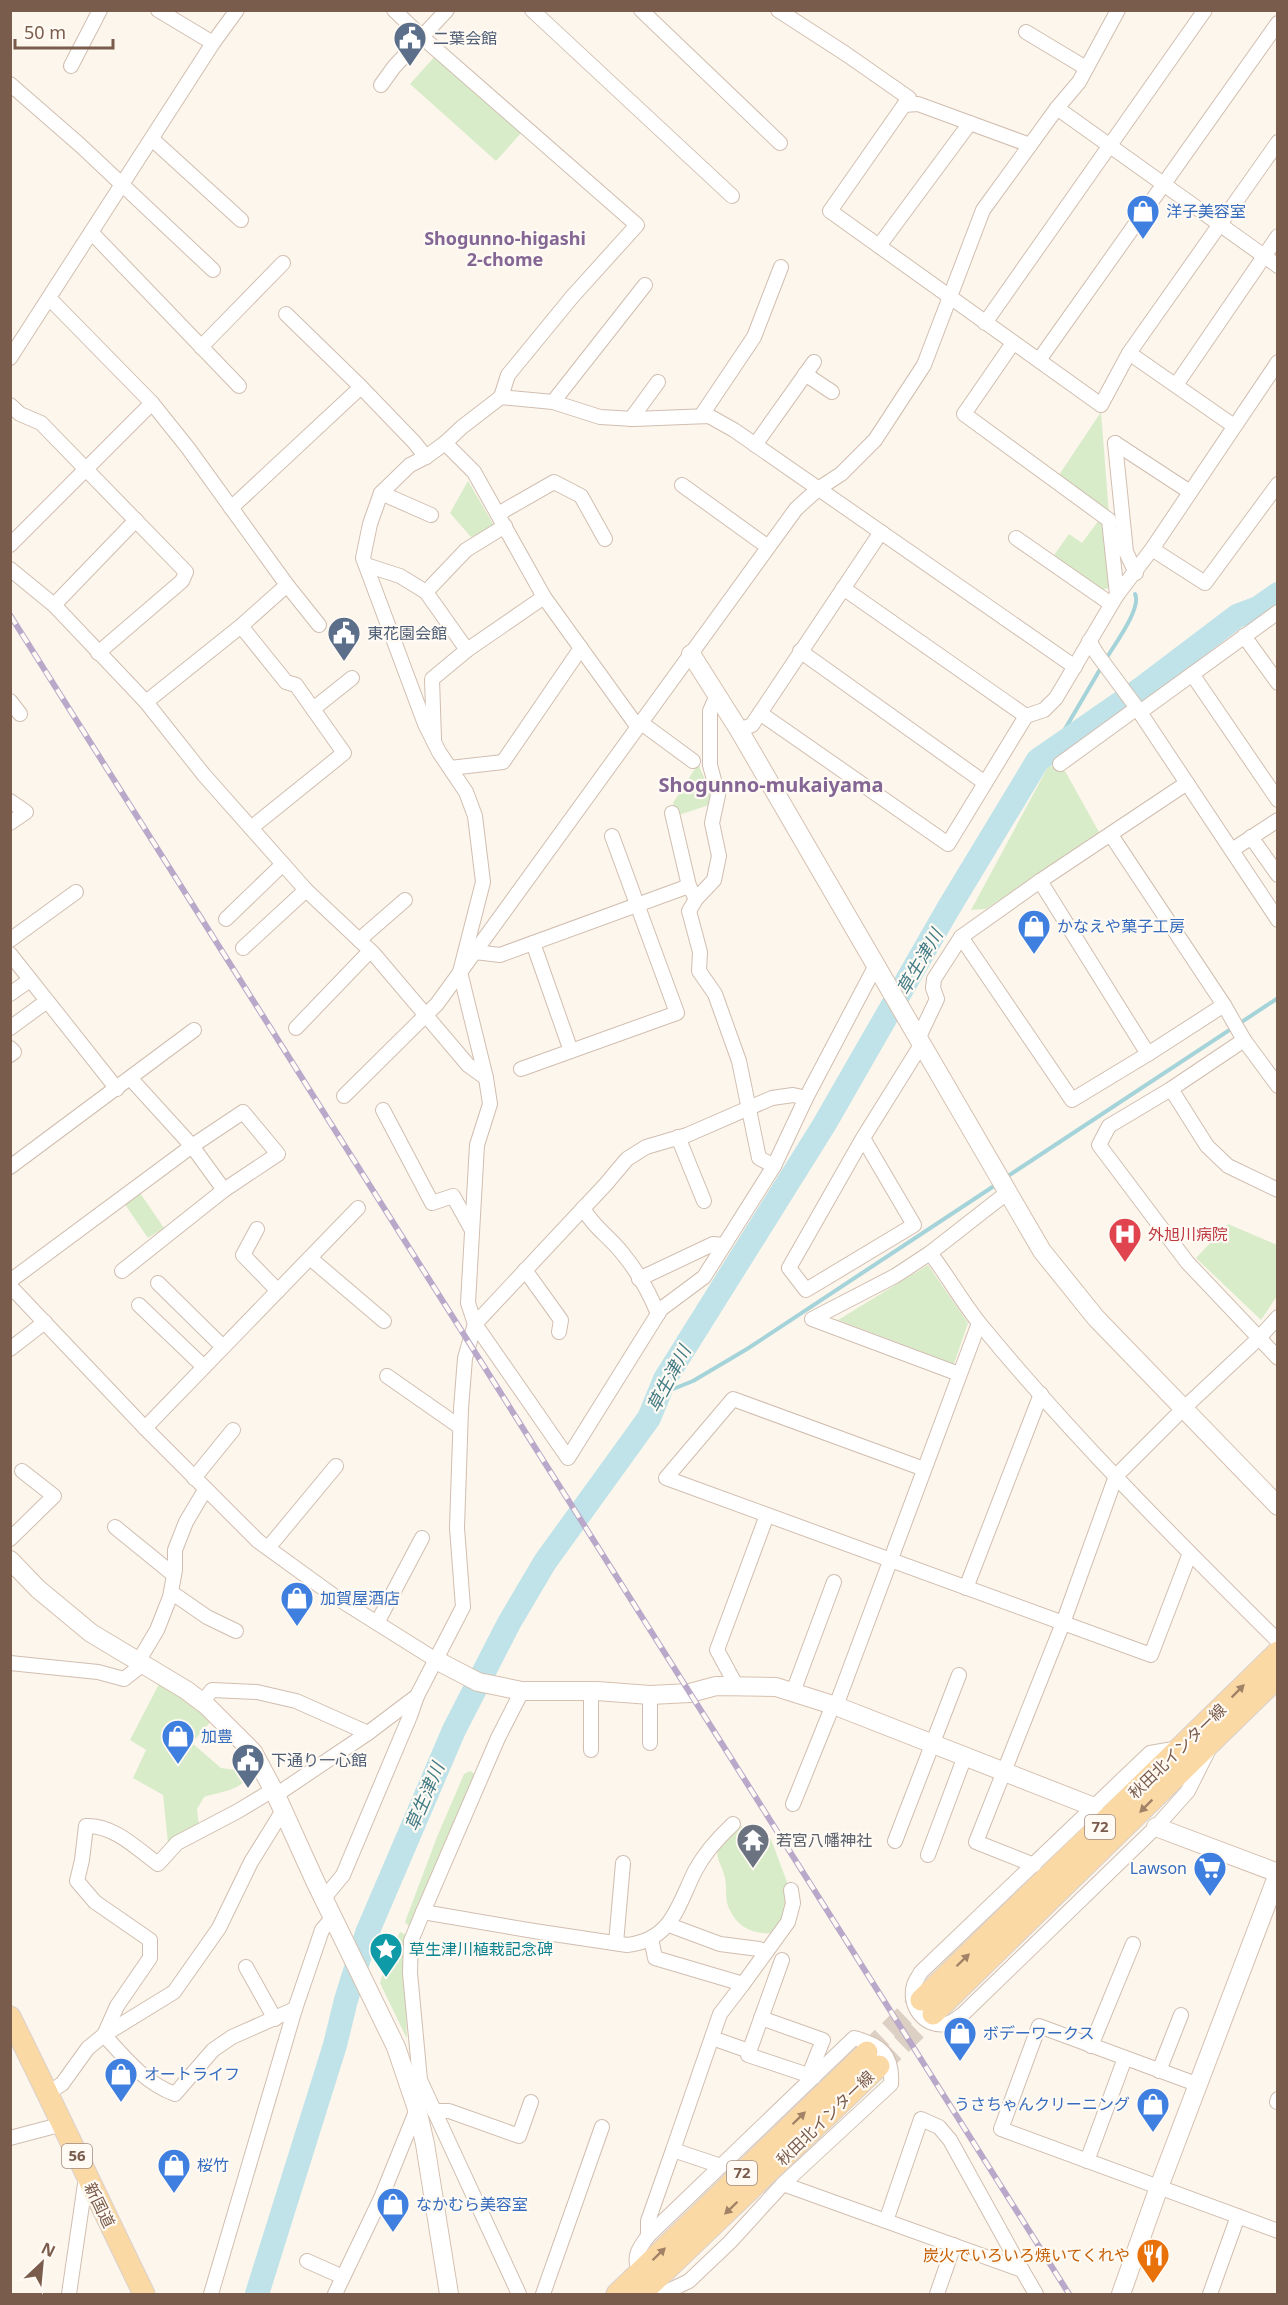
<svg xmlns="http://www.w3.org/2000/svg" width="1288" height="2305" viewBox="0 0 1288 2305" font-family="'Noto Sans','Noto Sans JP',sans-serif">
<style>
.green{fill:#d8ecc9}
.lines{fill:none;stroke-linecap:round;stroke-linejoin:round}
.stream{stroke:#a5d3da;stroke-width:4}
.river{stroke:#bfe3e8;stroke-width:24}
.primary-tunnel{stroke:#dcd0c4;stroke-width:21;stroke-dasharray:21 10;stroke-linecap:butt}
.street-casing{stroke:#d1beb0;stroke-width:16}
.secondary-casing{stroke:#d6c0b0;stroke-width:20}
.primary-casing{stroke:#dad1cd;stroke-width:23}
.street{stroke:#fff;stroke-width:14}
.secondary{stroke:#fff;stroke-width:18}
.primary{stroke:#fbd9a5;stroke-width:21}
.rail-casing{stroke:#b9a8c9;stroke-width:6}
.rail{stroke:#fffaf3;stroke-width:4;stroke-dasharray:11;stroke-linecap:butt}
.oneway{fill:#a18267}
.labels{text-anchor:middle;stroke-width:4.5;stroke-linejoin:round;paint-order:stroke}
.shield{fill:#fffaf3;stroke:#a28b7f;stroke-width:1.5}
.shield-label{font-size:15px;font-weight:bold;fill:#7a5c4d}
.service-label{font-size:16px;fill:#4e5e75;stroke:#fffaf3;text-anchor:start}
.shop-label{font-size:16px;fill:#366cbe;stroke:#fffaf3;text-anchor:start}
.health-label{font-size:16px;fill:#be3a42;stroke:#fffaf3;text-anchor:start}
.street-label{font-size:16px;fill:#7a5c4d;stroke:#fffaf3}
.worship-label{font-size:16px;fill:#5b616d;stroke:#fffaf3;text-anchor:start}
.culture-label{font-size:16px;fill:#0d838f;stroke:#fffaf3;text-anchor:start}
.food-label{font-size:16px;fill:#c56008;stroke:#fffaf3;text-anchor:end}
.neighbourhood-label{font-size:18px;font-weight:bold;fill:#846695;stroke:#fffaf3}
.water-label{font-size:18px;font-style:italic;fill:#437c86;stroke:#fffaf3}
.quarter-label{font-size:20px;font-weight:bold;fill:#846695;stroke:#fffaf3}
</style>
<rect width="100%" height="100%" fill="#fdf6ec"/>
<g class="green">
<path d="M436 55 522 132 496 161 410 84Z"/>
<path d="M1101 412 1109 514 1059 475Z"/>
<path d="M468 481 495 527 471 537 450 513Z"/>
<path d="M1099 520 1104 525 1109 588 1099 590 1052 558 1069 534 1082 543Z"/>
<path d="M698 764 712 795 709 805 676 816 673 803Z"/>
<path d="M1049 765 1065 771 1099 832 986 909 971 910Z"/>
<path d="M140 1193 164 1228 148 1238 124 1203Z"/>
<path d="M1228 1224 1277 1245V1296L1261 1320 1196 1258Z"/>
<path d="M928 1265 968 1323 954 1364 838 1320Z"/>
<path d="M160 1682 211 1721 192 1743 221 1768 250 1772C243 1791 222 1791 204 1797L197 1809 199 1827 168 1843 163 1795 133 1778 146 1750 130 1740Z"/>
<path d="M470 1771 476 1775 412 1924 409 1926 405 1922 437 1837 464 1774Z"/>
<path d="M742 1826 752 1827 771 1839 787 1882 784 1919 777 1933C755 1935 737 1929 728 1906 725 1898 727 1887 725 1878 723 1866 712 1855 720 1843 725 1835 734 1830 742 1826Z"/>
<path d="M400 1932 409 1936 405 1971 407 2039 380 1983 389 1954Z"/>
</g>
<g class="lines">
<g class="stream">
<path d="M1106 659C1114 645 1142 608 1135 594"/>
<path d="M1052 751 1102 666"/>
<path d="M1005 1178 1278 998"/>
<path d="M658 1395 693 1381 747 1349 997 1184"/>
</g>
<path class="river" d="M257 2294 335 2045 346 2000 367 1933 454 1730 509 1623 545 1562 649 1418 665 1379 824 1125 948 909 1038 760 1142 688 1237 616 1258 608 1278 594"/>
<g class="primary-tunnel">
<path d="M867 2052 921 2000"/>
<path d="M879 2066 933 2014"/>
</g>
<defs>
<g id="street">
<path d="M158 10 213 43"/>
<path d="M394 10 422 37 637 225 572 297 508 375 501 397"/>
<path d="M532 10 732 196"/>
<path d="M641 10 780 143"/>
<path d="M778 10 846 54 909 98 830 211 1101 405 1129 353 1278 142"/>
<path d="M1026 32 1086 68"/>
<path d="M71 66 100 10"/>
<path d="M10 84 80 145 213 270"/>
<path d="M381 85 394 67 447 10"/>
<path d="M904 105 918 104 1030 145"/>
<path d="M1057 108 1278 266"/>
<path d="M152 139 241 220"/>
<path d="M92 233 239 386"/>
<path d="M879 246 970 123"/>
<path d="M50 299 152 403 188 448 287 585 241 626 146 702"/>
<path d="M286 314 361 387"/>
<path d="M985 323 1205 10"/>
<path d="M1013 343 964 414 1109 520 1117 595"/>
<path d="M201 347 283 263"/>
<path d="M1129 353 1234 426"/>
<path d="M10 358 213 43 237 10"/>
<path d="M1039 360 1278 23"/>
<path d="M805 374 832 392"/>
<path d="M1176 385 1278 236"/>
<path d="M553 402 645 285"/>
<path d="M10 405 20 414 41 423 186 572 182 581 98 653"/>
<path d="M701 416 754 337 781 267"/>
<path d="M631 419 658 382"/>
<path d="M445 443 474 472 544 597 637 726"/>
<path d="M1115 443 1126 552 1136 573"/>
<path d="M1115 443 1190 492"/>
<path d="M755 445 814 362"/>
<path d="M682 485 768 547"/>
<path d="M381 493 431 515"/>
<path d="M231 508 361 387 414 442 426 457"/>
<path d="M498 514 554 482 581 496 605 539"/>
<path d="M1016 538 1111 604"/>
<path d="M10 545 152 403"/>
<path d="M1152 549 1205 583 1278 484"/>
<path d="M366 565 400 576 426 592 467 650"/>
<path d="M10 569 54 605 146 702 204 775 306 890 373 953 468 1065 486 1078 490 1104 477 1145 468 1303 475 1324 568 1458 661 1309 704 1277 774 1166 806 1098"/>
<path d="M287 585 319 625"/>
<path d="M843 588 1026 716"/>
<path d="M426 592 466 550 505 526"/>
<path d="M54 605 136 520"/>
<path d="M241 626 286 682 296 685 344 753 251 828"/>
<path d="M1244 636 1278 683"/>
<path d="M1089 641 1097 654 1137 708 1278 920"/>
<path d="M800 651 985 783"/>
<path d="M1192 674 1278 800"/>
<path d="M10 701 20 714"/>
<path d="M313 709 352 678"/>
<path d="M1140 712 1278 612"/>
<path d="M760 713 948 844 1026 716 1044 710 1056 698 1117 595 1152 549 1278 362"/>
<path d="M640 722 693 761"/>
<path d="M739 730 752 725 881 532"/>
<path d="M434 739 432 679 467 650 544 597"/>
<path d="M1060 764 1137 708"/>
<path d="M450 768 503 762 581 648"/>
<path d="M10 801 26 812 10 823"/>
<path d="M1111 835 1224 1005 1148 1054"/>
<path d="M1251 837 1278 875"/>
<path d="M1232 850 1278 820"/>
<path d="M689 886 696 899 689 911 700 952 699 971 715 994 739 1061 759 1158 774 1166"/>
<path d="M696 899 714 880 719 856 712 823 718 795 710 765V711L717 695"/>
<path d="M226 919 283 864"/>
<path d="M961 937 1072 1100 1148 1054 1040 881"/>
<path d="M10 940 76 892"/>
<path d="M359 940 405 900"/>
<path d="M533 943 571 1051"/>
<path d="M243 948 306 890"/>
<path d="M475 952 500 955 689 886 672 813"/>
<path d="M10 954 117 1089"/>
<path d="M10 994 30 980"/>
<path d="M1224 1005 1244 1040"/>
<path d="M10 1028 47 1001"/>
<path d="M296 1028 370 951"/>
<path d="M918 1039 937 999 933 988 934 979 961 937 1040 881 1187 783"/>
<path d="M10 1048 14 1052 10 1055"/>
<path d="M521 1069 677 1013 612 836"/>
<path d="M486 1078 460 972 483 882 475 816 466 792 439 752 425 724 363 558 370 524 381 493 410 465 426 457 445 443 462 427 501 397 553 402 600 417 634 419 709 416 734 430 1075 667"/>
<path d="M1171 1089 1244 1040 1278 1086"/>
<path d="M344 1096 437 1004 796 509 818 489 841 474 875 440 924 365 983 210 1057 108 1079 82 1118 10"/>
<path d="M383 1110 432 1203 453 1196 472 1230"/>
<path d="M678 1137 704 1201"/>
<path d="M863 1138 914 1225 806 1290 789 1268 863 1138 921 1045"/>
<path d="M10 1167 194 1030"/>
<path d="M1278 1190 1228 1166 1207 1146 1171 1089 1109 1126 1099 1145 1187 1262 1278 1358"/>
<path d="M583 1208C593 1227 610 1237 623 1254 637 1271 650 1294 658 1314"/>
<path d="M257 1229 243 1255 278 1291"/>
<path d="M930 1253C948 1276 962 1302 980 1324 1072 1436 1175 1539 1278 1641"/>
<path d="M310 1258 384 1321"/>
<path d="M525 1270 561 1320 559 1332"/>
<path d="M122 1271 224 1190 192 1146 131 1079"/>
<path d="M639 1279 713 1244 724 1245"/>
<path d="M10 1281 192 1146 243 1112 278 1154 224 1190"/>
<path d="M158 1283 223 1347"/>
<path d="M10 1286 145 1428 258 1541 334 1596 436 1660"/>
<path d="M139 1305 204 1367"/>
<path d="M10 1349 45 1322"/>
<path d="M959 1374 812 1319 895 1276 930 1253 1008 1192"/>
<path d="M387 1376 460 1427"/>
<path d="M145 1428 358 1208"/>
<path d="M924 1469 733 1399 666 1478 1151 1655 1190 1553"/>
<path d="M194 1478 233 1430"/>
<path d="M115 1527 174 1575"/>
<path d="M10 1539 54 1496 22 1471"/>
<path d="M268 1548 336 1466"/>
<path d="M966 1588 1041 1394"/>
<path d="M171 1592 207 1617 236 1631"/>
<path d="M377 1623 422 1538"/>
<path d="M138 1662 157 1630 170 1597 175 1570V1550L186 1522 205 1490"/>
<path d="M10 1663 98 1672 124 1679 142 1665"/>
<path d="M736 1685 717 1650 767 1515"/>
<path d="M793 1692 834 1582"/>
<path d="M202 1702 212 1690 257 1692 296 1701 368 1733"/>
<path d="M836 1706 979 1323"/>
<path d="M650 1743V1695"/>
<path d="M1179 1748 1150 1753 921 1972C919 1976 915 1981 914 1985 908 2005 924 2028 946 2024 952 2023 958 2018 963 2014L1156 1827 1188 1791 1208 1751"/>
<path d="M591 1750V1691"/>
<path d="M273 1790 238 1811 177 1843 158 1864C136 1848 114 1825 86 1826L82 1860 77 1881 95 1902 150 1940V1958L117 2006 104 2035C125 2058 145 2083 175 2094L213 2050 232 2037 295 2009 322 1930 333 1917"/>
<path d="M276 1795 368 1733 417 1696 463 1607 457 1528 461 1409 465 1358 475 1324 606 1184 627 1159 646 1147 687 1135 772 1098 793 1095 806 1098 875 967"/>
<path d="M793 1804 833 1705"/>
<path d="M895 1841 959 1675"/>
<path d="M928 1855 965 1756"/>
<path d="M1034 1865 976 1842 1063 1623 1116 1476 1183 1409 1259 1338 1278 1317"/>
<path d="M324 1898 343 1875 410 1716 417 1696"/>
<path d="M423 1912 534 1931 627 1945C672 1940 678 1905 695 1871 705 1852 718 1838 733 1824"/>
<path d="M669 1925 720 1944 759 1949 766 1952"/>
<path d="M651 1938 655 1958 743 1984 788 1922 793 1903 791 1890"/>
<path d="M616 1943 623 1863"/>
<path d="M782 1960 748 2055 814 2077"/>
<path d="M246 1967 275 2019"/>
<path d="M761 2018 823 2040 809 2075"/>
<path d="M712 2038 749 2051"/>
<path d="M1091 2046 1133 1944"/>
<path d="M1159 2071 1181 2015"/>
<path d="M1199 2085 1039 2026 1001 2129 1278 2231"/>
<path d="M49 2092 62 2084 88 2048 104 2035 174 1992 219 1928 251 1862 282 1812"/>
<path d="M1277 2102 1278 2099"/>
<path d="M434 2111H449L519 2136 531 2102"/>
<path d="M10 2138 63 2124"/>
<path d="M1087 2161 1125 2058"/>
<path d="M721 2166 673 2150 720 2014 743 1984"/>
<path d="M783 2184 1022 2270 1036 2294"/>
<path d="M886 2221 921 2119 939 2127 950 2140 1022 2270"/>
<path d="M648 2236V2221L673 2150"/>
<path d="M307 2261 343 2277"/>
<path d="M640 2272C632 2257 639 2248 648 2236L854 2038C881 2045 893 2055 891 2084L783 2184 730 2242 689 2281 662 2294"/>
<path d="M69 2294 86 2177"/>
<path d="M211 2294 295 2009"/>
<path d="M335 2294 381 2198 417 2109"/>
<path d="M519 2294 420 2080 410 1973 411 1941 423 1912 498 1738 522 1691"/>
<path d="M543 2294 602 2127"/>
<path d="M937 2294 954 2245"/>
<path d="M1210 2294 1238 2216"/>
</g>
<g id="secondary">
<path d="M691 654 739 730 1042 1251 1096 1318 1278 1506"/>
<path d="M10 1560 38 1589 91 1633 186 1690 206 1705 253 1752 276 1795 315 1881 396 2047 417 2109 425 2144 449 2294"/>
<path d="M436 1660 478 1682 522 1691H597L650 1695 690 1693 716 1686 776 1687 836 1706 1094 1807"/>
<path d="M1156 1827 1278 1873"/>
<path d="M1121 2294 1159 2187 1278 1874"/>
</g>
<g id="primary">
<path d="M921 2000 1278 1652"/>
<path d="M933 2014 1278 1677"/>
<path d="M10 2017C56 2109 99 2202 144 2294"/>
<path d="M617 2294 867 2052"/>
<path d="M641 2294 879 2066"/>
</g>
</defs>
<use href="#street" class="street-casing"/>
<use href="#secondary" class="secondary-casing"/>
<use href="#primary" class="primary-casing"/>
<use href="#street" class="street"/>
<use href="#secondary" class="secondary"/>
<use href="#primary" class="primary"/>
<defs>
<path id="rail" d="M10 615 1069 2294"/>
</defs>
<use href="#rail" class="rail-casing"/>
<use href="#rail" class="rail"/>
</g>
<defs><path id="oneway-solid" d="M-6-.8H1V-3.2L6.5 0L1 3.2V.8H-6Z" transform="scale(1.5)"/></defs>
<g class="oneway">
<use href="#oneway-solid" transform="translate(1238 1691) rotate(-45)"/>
<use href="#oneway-solid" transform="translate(1146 1806) rotate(135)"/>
<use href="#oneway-solid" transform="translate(963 1960) rotate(-44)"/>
<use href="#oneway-solid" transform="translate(799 2118) rotate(-44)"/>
<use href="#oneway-solid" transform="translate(731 2208) rotate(136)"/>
<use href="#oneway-solid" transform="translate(659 2254) rotate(-44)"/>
</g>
<defs>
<symbol id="civic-pin" viewBox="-11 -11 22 30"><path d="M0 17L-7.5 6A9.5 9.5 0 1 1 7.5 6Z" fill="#5c6f8a" stroke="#fffaf3"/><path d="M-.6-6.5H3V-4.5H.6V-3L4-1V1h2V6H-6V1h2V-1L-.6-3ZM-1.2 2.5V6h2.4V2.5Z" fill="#fff"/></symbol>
<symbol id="shop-pin" viewBox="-11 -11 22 30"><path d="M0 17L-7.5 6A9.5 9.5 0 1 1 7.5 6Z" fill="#3f7fe0" stroke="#fffaf3"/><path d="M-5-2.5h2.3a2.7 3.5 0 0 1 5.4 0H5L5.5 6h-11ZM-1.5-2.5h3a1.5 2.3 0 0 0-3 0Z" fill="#fff"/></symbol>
<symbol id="hospital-pin" viewBox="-11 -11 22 30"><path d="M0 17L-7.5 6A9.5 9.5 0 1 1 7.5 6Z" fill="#e0444e" stroke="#fffaf3"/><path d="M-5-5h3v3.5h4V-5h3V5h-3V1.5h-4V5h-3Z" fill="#fff"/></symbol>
<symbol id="temple-pin" viewBox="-11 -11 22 30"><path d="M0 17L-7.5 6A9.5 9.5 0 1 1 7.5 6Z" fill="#6b7280" stroke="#fffaf3"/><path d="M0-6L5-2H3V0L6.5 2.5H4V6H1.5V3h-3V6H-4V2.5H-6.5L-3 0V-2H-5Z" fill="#fff"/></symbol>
<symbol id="supermarket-pin" viewBox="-11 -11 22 30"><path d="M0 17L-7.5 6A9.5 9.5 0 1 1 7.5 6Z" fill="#3f7fe0" stroke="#fffaf3"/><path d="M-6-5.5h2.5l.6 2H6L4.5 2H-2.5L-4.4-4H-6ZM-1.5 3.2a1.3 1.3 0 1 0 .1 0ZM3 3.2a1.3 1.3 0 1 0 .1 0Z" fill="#fff"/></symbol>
<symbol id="sight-pin" viewBox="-11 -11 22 30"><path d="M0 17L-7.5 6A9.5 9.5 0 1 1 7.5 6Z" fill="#0f9aa8" stroke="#fffaf3"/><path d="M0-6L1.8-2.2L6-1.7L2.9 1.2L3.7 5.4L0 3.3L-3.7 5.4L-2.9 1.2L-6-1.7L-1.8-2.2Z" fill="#fff"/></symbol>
<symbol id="restaurant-pin" viewBox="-11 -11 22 30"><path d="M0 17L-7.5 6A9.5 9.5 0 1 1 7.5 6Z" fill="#e8710a" stroke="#fffaf3"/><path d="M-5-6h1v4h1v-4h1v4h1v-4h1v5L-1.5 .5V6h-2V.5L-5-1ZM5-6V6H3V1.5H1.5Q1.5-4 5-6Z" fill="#fff"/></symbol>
</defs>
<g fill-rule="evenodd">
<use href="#civic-pin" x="391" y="19" width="38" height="52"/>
<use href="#shop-pin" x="1124" y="192" width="38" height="52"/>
<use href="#civic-pin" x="325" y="614" width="38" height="52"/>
<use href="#shop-pin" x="1015" y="907" width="38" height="52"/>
<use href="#hospital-pin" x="1106" y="1215" width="38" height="52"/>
<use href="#shop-pin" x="278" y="1579" width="38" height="52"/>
<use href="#shop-pin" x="159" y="1717" width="38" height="52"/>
<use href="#civic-pin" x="229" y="1741" width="38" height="52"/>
<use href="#temple-pin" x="734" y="1821" width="38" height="52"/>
<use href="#supermarket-pin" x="1191" y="1849" width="38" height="52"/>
<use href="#sight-pin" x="367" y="1930" width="38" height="52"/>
<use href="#shop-pin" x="941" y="2014" width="38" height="52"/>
<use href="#shop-pin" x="102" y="2055" width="38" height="52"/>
<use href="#shop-pin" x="1134" y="2085" width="38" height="52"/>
<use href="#shop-pin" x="155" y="2146" width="38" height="52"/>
<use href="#shop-pin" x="374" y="2185" width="38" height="52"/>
<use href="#restaurant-pin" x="1134" y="2236" width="38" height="52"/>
</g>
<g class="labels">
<g class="shield">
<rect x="1085" y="1815" width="30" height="24" rx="4.5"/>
<rect x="62" y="2144" width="30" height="24" rx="4.5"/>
<rect x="727" y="2161" width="30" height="24" rx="4.5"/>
</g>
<g class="shield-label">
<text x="1100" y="1832">72</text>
<text x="77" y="2161">56</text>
<text x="742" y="2178">72</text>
</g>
<g class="service-label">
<text x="433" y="44">二葉会館</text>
<text x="367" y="639">東花園会館</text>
<text x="271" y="1766">下通り一心館</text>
</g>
<g class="shop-label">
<text x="1166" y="217">洋子美容室</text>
<text x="1057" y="932">かなえや菓子工房</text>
<text x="320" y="1604">加賀屋酒店</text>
<text x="201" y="1742">加豊</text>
<text x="1187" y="1874" text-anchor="end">Lawson</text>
<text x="983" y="2039">ボデーワークス</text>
<text x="144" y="2080">オートライフ</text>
<text x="1130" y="2110" text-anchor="end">うさちゃんクリーニング</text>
<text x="197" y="2171">桜竹</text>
<text x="416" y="2210">なかむら美容室</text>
</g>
<g class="health-label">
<text x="1148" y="1240">外旭川病院</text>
</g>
<g class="street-label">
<text transform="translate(1177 1751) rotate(-44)" y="6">秋田北インター線</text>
<text transform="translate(825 2118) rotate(-44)" y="6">秋田北インター線</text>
<text transform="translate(100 2205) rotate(64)" y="6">新国道</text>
</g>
<g class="worship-label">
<text x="776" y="1846">若宮八幡神社</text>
</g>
<g class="culture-label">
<text x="409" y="1955">草生津川植栽記念碑</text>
</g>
<g class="food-label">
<text x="1130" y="2261">炭火でいろいろ焼いてくれや</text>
</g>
<g class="neighbourhood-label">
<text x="505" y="245">Shogunno-higashi<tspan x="505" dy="21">2-chome</tspan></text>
</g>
<g class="water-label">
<text transform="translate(920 962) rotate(-60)" y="6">草生津川</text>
<text transform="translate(669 1379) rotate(-62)" y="6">草生津川</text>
<text transform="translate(425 1797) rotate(-67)" y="6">草生津川</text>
</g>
<g class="quarter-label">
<text x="771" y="792">Shogunno-mukaiyama</text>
</g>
</g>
<rect width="1288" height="2305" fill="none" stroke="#7a5c4d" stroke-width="24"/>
<g transform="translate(42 2263) rotate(26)" stroke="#fffaf3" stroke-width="4.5" paint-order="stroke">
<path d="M0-4.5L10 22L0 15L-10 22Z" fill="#7a5c4d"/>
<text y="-9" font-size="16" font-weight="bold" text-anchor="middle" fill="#7a5c4d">N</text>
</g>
<path d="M15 39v9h98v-9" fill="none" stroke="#7a5c4d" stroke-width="3"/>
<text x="24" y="39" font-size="18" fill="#7a5c4d" stroke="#fffaf3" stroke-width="4.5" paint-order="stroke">50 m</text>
</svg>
